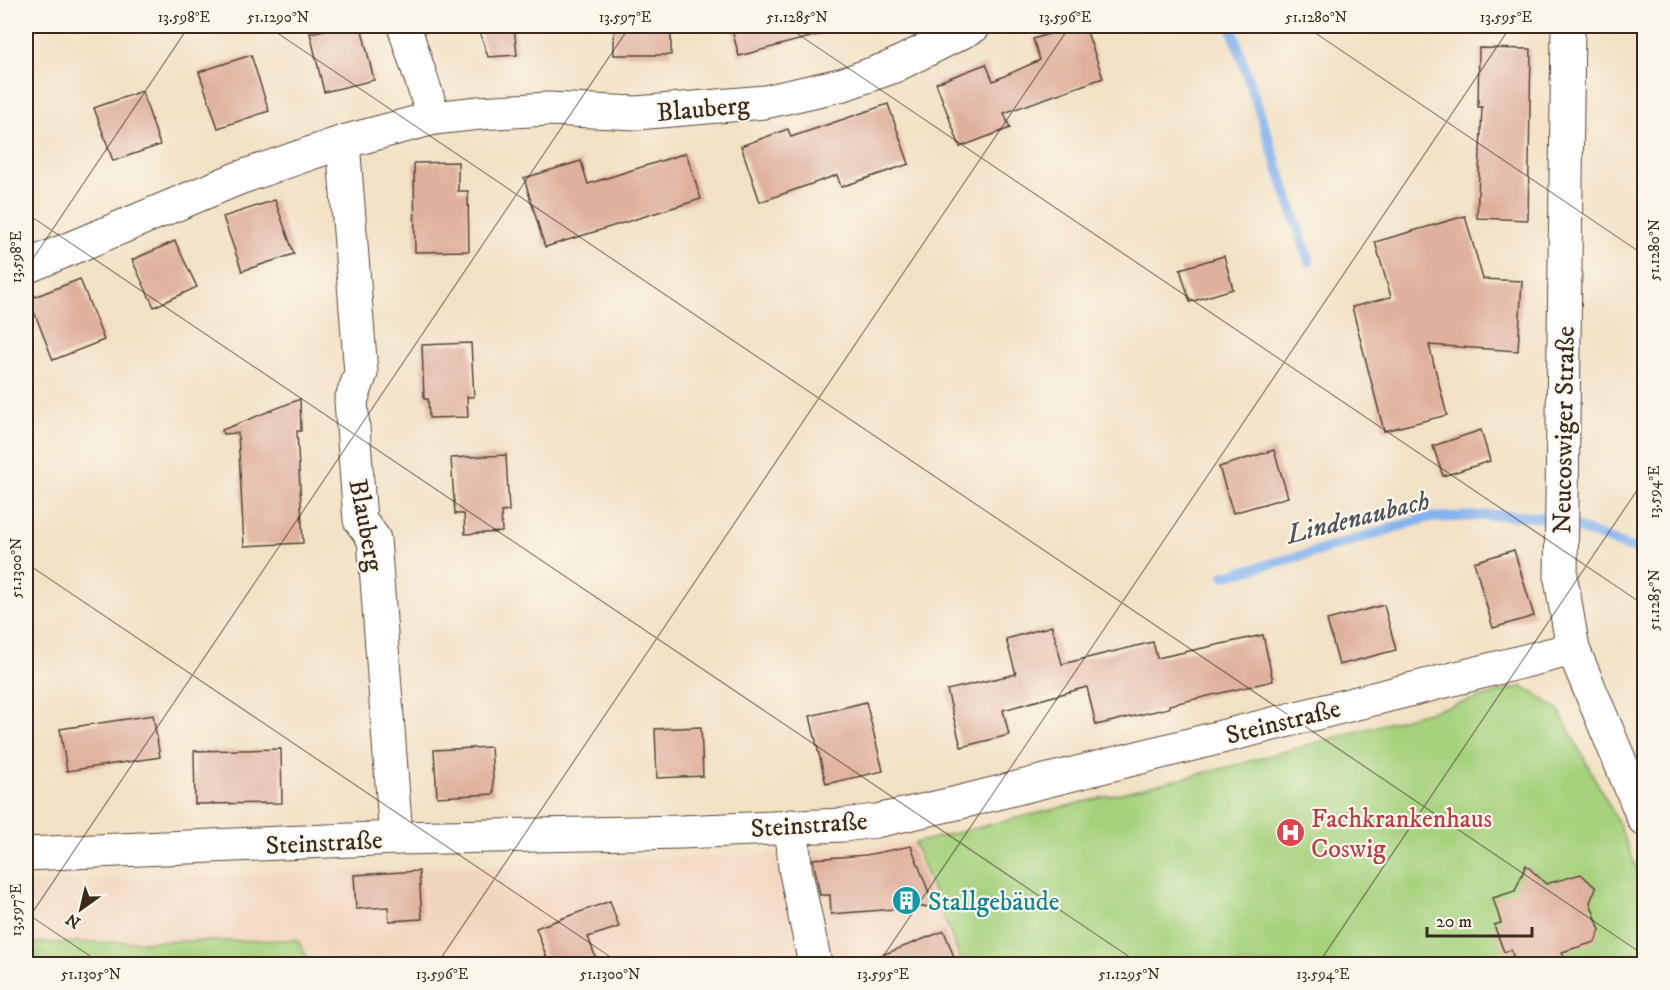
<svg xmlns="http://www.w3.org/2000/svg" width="1670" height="990" viewBox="0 0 1670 990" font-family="'IM FELL DW Pica',serif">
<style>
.built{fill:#f2d5bd}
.green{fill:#a6d27e;stroke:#707e4e;stroke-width:1.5}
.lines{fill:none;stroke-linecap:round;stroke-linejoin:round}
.stream{stroke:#83b2ee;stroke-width:10}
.building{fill:#dfb19d}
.minor-casing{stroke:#564537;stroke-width:35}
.minor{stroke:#fff;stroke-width:33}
.ticks{fill:none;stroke:#3b2a1e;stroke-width:1.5;stroke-opacity:0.45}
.labels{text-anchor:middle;stroke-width:4.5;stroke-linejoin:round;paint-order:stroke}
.street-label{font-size:26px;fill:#3b2a1e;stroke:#fbf7ec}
.health-label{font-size:26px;fill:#be3a42;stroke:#fbf7ec;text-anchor:start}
.culture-label{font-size:26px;fill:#0d838f;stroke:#fbf7ec;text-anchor:start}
.water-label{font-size:27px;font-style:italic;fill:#51535c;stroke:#fbf7ec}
.neatline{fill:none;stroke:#3b2a1e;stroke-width:2}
.ticks-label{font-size:15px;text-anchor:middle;fill:#3b2a1e}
</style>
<rect width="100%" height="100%" fill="#fbf7ec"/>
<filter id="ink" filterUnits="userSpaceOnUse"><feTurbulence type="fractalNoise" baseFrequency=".0167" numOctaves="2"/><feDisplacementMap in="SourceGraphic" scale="12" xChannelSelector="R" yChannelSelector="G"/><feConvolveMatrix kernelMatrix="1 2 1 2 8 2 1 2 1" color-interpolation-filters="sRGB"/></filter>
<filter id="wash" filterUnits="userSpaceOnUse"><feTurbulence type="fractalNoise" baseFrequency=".008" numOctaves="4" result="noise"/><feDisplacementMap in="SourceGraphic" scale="24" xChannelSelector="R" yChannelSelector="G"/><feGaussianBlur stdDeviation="1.35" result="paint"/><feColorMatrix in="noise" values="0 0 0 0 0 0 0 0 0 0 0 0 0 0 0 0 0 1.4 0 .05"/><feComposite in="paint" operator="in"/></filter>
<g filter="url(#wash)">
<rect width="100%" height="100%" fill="#f2e1c4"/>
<path class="built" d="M1522 686 1558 709 1618 822 1644 886V964H26V883L776 854 914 843 1224 768Z"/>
<g class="green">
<path d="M1522 686 1558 709 1618 822 1644 886V964H961L962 963 914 843 1224 768Z"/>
<path d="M298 940 310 964H26V943Z"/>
</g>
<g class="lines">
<g class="stream">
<path d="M1231 26 1309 261"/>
<path d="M1224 576 1312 553 1426 518 1504 515 1552 518 1629 547 1644 549"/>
</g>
</g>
<g id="blocks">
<g class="building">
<path d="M343 26H361L374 80 324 92 310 33Z"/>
<path d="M478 26H514L517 55 488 57Z"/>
<rect x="614" y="26" width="57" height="29"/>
<path d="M731 26H820L821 34 739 56Z"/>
<path d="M1073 26H1085L1103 78 1004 113 1010 128 960 147 936 83 986 64 993 81 1040 60 1033 39Z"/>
<path d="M1479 48 1531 49 1528 220 1477 218 1482 107H1478Z"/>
<path d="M251 55 269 111 218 128 199 72Z"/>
<path d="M142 91 160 145 113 161 94 108Z"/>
<path d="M888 104 909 164 841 187 837 175 760 202 741 146 788 129 791 137Z"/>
<path d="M686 153 701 199 545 247 524 178 581 161 588 184Z"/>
<path d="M458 162V191H468L469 251 415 252 414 163Z"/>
<path d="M275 200 294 254 242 271 223 217Z"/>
<path d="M1465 216 1483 279 1522 281 1518 351 1429 345 1447 415 1384 431 1352 307 1391 297 1375 242Z"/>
<path d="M175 241 197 287 154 307 132 260Z"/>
<path d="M1224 256 1233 289 1190 302 1180 269Z"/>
<path d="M80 279 104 340 53 360 29 299Z"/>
<path d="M471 343 474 397H467L468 417 429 418 428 399H424L422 345Z"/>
<path d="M300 399 301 431H297L303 543 244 546 238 433 223 434 222 430Z"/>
<path d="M1481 430 1490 461 1443 476 1433 446Z"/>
<path d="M1274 450 1288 497 1233 513 1219 467Z"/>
<path d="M506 455 509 511 501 512 502 532 465 534 464 514H455L451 458Z"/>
<path d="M1514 550 1534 616 1493 628 1474 562Z"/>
<path d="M1384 605 1396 650 1339 665 1327 620Z"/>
<path d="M1052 626 1062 664 1153 642 1157 658 1263 635 1273 681 1169 705V708L1096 725 1087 687 1003 710 1009 735 961 747 947 690 1016 674 1006 639Z"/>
<path d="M866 702 883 771 826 784 810 716Z"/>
<path d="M153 715 160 757 67 771 60 729Z"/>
<path d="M701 727 703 776 657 778 655 729Z"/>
<path d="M491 747 494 794 437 797 434 750Z"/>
<path d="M281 749 282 803 195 804 194 751Z"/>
<path d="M911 846 934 906 831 914 830 895H820L813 859 866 855Z"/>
<path d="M1526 865 1546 884 1581 874 1596 888 1590 902 1600 930 1595 942 1562 952 1567 964H1516L1511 950 1504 952 1494 925 1501 923 1493 898 1515 891Z"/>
<path d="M419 871 422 919 389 921 388 907 356 909 354 875Z"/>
<path d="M610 901 619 927 588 937 598 964H549L536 928Z"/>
<path d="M944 931 954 957 934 964H864V962Z"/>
</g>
</g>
</g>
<g filter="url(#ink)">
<use href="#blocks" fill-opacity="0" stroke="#564537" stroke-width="1.5"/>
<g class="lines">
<defs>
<g id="minor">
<path d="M404 26 434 118"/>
<path d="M1568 26 1561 579 1573 649 1644 819"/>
<path d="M343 142 361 373 351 401 360 520 374 539 396 838"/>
<path d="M26 267 239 178 343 142 434 118 479 113 548 109 637 113 765 102 844 84 892 67 974 26"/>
<path d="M792 826 795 868 815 964"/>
<path d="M26 854 396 838 681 832 843 825 876 821 957 803 1573 649"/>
</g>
</defs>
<use href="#minor" class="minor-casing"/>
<use href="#minor" class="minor"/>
</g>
</g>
<path class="ticks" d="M267 26 1644 955M786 26 1644 605M1305 26 1644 255M26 213 1140 964M26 269 189 26M26 563 621 964M26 913 102 964M26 922 630 26M437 964 1070 26M878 964 1511 26M1318 964 1644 480"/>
<defs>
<symbol id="hospital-disc" viewBox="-11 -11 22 22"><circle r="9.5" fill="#e0444e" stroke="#fbf7ec"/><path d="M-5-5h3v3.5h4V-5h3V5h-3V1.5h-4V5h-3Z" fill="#fff"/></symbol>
<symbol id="building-disc" viewBox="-11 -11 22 22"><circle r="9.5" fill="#0f9aa8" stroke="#fbf7ec"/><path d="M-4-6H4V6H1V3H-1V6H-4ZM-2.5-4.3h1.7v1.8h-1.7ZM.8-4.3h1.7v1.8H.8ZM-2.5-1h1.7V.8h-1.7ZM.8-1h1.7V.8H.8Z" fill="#fff"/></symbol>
</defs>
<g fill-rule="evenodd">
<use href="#hospital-disc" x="1274" y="816" width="33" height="33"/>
<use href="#building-disc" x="890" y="884" width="33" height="33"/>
</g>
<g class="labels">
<g class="street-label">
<text transform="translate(703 108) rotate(-5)" y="9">Blauberg</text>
<text transform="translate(1563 430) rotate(-89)" y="9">Neucoswiger Straße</text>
<text transform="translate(367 525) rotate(79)" y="9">Blauberg</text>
<text transform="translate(1283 721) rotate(-14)" y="9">Steinstraße</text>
<text transform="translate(809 824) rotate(-4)" y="9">Steinstraße</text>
<text transform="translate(324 842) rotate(-3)" y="9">Steinstraße</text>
</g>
<g class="health-label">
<text x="1311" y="827">Fachkrankenhaus<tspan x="1311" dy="30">Coswig</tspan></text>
</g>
<g class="culture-label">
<text x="928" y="910">Stallgebäude</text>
</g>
<g class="water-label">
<text transform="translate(1358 517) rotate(-14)" y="9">Lindenaubach</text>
</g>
</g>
<rect width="1670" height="990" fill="none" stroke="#fbf7ec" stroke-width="66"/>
<g transform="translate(81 909) rotate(214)" stroke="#fbf7ec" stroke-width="4.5" paint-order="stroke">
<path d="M0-4.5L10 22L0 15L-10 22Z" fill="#3b2a1e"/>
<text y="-9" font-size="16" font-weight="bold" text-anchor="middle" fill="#3b2a1e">N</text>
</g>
<path d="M1427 927v9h105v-9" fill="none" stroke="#3b2a1e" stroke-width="3"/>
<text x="1436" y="927" font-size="18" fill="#3b2a1e" stroke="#fbf7ec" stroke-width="4.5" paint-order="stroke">20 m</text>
<rect x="33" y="33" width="1604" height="924" class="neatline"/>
<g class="ticks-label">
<text x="184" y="22">13.598°E</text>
<text x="278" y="22">51.1290°N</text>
<text x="625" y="22">13.597°E</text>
<text x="797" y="22">51.1285°N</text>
<text x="1065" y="22">13.596°E</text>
<text x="1316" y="22">51.1280°N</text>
<text x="1506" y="22">13.595°E</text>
<text transform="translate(1654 250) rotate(-90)" y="5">51.1280°N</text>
<text transform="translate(16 257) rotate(-90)" y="5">13.598°E</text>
<text transform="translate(1654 492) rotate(-90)" y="5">13.594°E</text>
<text transform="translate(16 568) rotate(-90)" y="5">51.1300°N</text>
<text transform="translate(1654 600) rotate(-90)" y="5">51.1285°N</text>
<text transform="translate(16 910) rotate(-90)" y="5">13.597°E</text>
<text x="91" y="979">51.1305°N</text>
<text x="442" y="979">13.596°E</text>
<text x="610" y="979">51.1300°N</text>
<text x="883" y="979">13.595°E</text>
<text x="1129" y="979">51.1295°N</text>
<text x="1323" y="979">13.594°E</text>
</g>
</svg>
